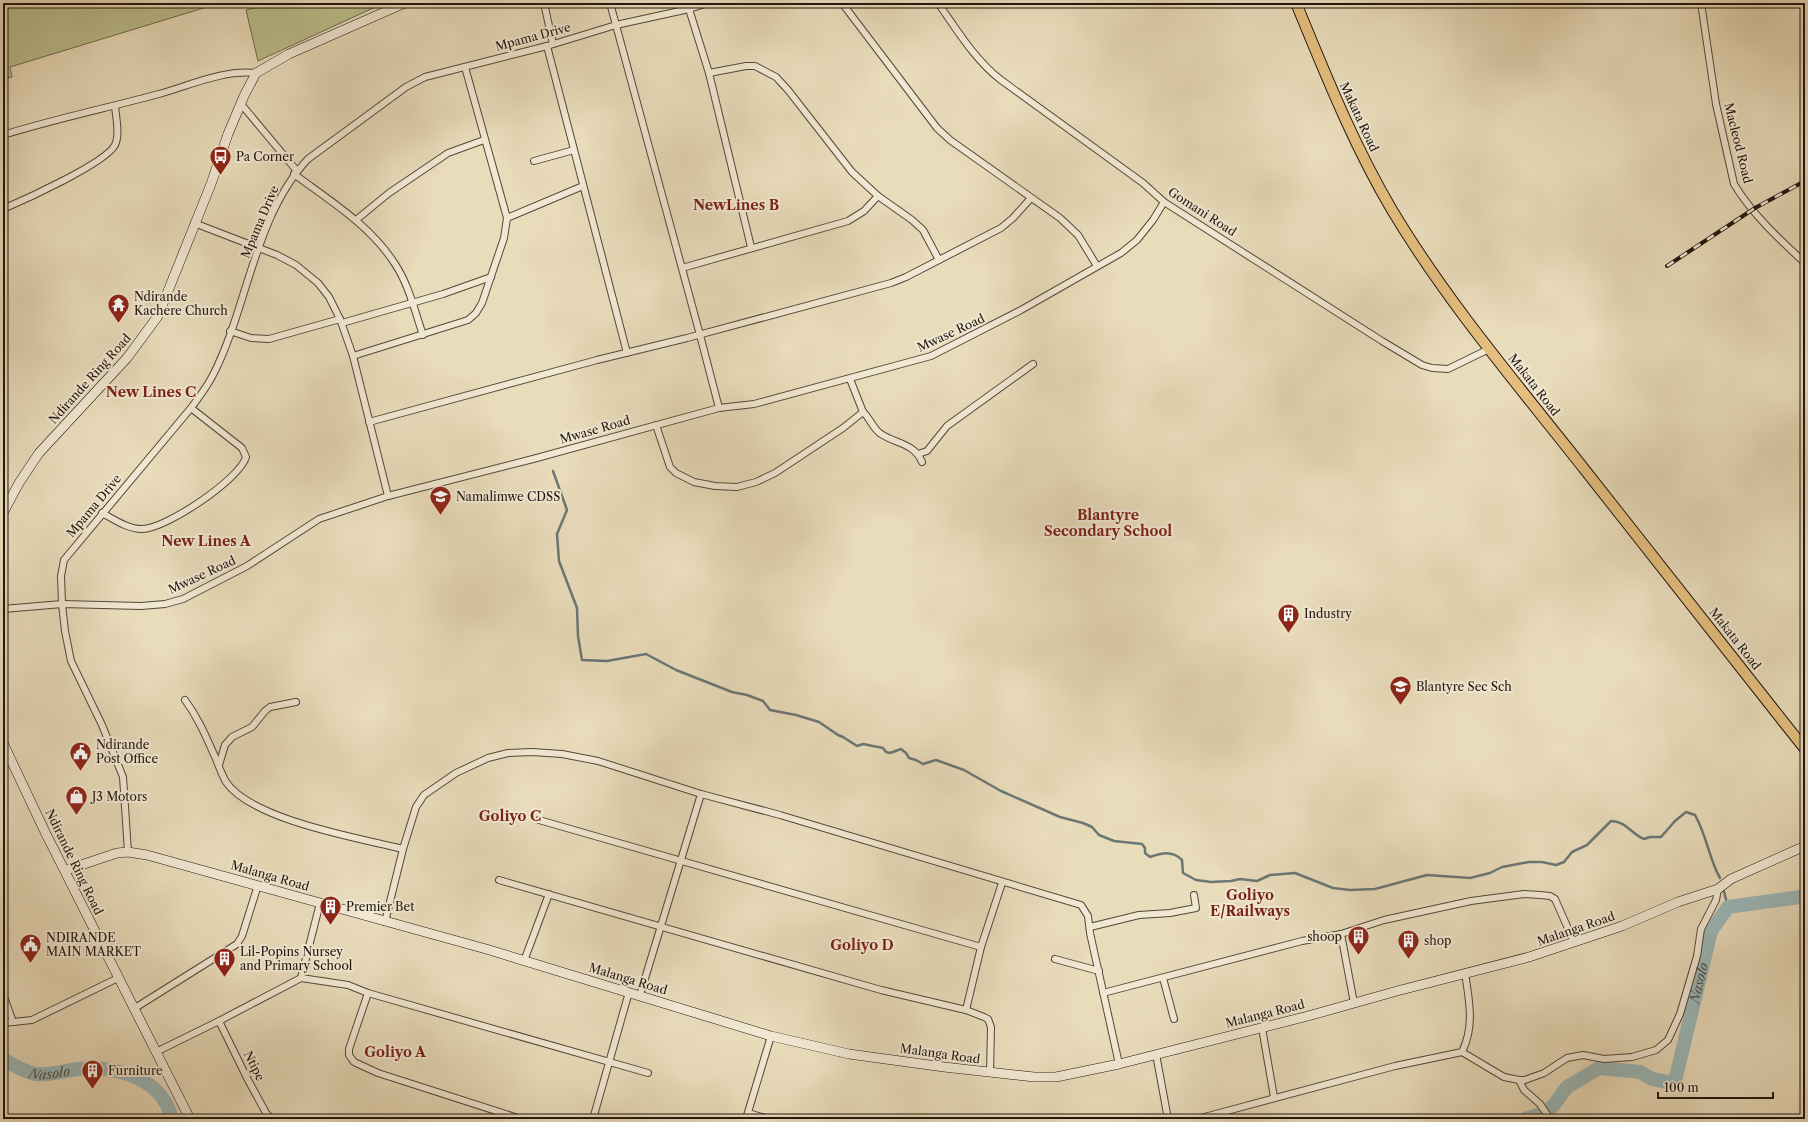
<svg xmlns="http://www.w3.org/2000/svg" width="1808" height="1122" viewBox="0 0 1808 1122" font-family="'Libre Caslon Text',serif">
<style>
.green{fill:#bbbf8d;stroke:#6e6a4e}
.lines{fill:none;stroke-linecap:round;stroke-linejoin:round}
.stream{stroke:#6a7775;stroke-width:2.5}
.river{stroke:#9bb9ba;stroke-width:14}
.street-casing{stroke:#524739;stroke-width:8}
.secondary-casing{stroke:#20150e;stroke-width:10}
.primary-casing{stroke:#20150e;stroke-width:12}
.street{stroke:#f1e8d3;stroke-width:6}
.secondary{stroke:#f1e8d3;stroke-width:9}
.primary{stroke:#e4be7e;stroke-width:10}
.rail-casing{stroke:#20150e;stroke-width:4}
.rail{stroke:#f1e8d3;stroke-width:2.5;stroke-dasharray:8;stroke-linecap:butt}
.labels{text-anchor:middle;stroke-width:4;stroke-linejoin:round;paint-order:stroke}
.street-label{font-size:12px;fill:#20150e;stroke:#f1e8d3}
.poi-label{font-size:12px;fill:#20150e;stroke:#f1e8d3;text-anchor:start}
.water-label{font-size:13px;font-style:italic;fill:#4b4e4a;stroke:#f1e8d3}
.quarter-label{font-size:14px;font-weight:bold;fill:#7a1f14;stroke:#f1e8d3}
</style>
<rect width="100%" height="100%" fill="#e9dcbb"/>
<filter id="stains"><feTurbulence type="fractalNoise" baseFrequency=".005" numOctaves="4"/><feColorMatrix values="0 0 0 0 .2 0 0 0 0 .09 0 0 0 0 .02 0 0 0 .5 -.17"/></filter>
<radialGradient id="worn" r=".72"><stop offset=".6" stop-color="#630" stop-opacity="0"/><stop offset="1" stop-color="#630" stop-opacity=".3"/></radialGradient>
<g class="green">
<path d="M3 3H220L10 67 12 77 3 79Z"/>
<path d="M273 3H384L258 61 246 10Z"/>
</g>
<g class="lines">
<g class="stream">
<path d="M553 471 567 510 557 534 559 561 577 608 578 636 582 660 607 661 646 654 676 670 732 692 747 695 763 701 770 710 796 715 819 722 838 735 843 737 857 746 863 744 883 748 886 752 890 753 901 749 906 753 909 758 916 760 923 764 936 760 964 770 1001 791 1060 817 1083 823 1092 827 1099 835 1114 841 1142 844 1145 848V853L1150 857C1161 853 1172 850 1182 860L1183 873 1196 880 1211 882 1231 881 1240 879 1257 881 1270 875 1295 873 1333 888 1350 890 1375 889 1427 875 1470 878 1490 873 1502 867 1529 862H1542L1556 865 1564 862 1572 852 1587 845 1611 821C1626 821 1631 834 1644 839L1650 837H1661L1675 821 1686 812 1695 815C1707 836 1709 859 1720 878"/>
<path d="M1723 888 1728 907"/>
</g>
<g class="river">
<path id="s1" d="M3 1059C13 1065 24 1072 36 1074 47 1076 66 1070 79 1069 116 1066 162 1077 172 1119"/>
<path id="s2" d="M1547 1111 1553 1106 1567 1087 1599 1068 1640 1072 1652 1079 1668 1082 1675 1081 1711 931 1728 907 1800 897 1805 895"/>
<path d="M1525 1119 1544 1113"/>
</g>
<defs>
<g id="street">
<path d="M544 3 553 44"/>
<path d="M610 3 700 335 719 408"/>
<path d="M842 3 937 128 950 140 1060 218 1078 235 1097 266"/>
<path d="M938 3C957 30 975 60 1001 80L1143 183 1164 202 1382 341 1422 365 1432 368 1448 369 1489 349"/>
<path d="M1701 3 1716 104 1734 184C1752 214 1779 239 1805 263"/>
<path d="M689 9 709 73 751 247"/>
<path d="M547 46 627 353"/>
<path d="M709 73 746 66H755L776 77 788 90 852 172 878 196 912 220 923 230 939 260"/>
<path d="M241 104 297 171"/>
<path d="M3 135C54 119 107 108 159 94 191 85 222 70 256 73"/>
<path d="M534 161 574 150"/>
<path d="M294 174C330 201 370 225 395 264 409 285 415 312 423 335"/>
<path d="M3 209C24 200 106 163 115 145 120 134 116 118 115 106"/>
<path d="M507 218 583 186"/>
<path d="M356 220 389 193 448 153 484 140"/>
<path d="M194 223 277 255 296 265 318 283 329 297 340 319 353 356 388 496"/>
<path d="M682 268 848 221 864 211 878 196"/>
<path d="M342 323 443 294 491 277"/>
<path d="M230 331 251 338 269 339 340 319"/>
<path d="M353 356 468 320 476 313 482 303 504 238 507 218 465 67"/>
<path d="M863 412C870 418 873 429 881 434 896 444 914 443 922 462"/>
<path d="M369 422 597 360 687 338 891 283 906 277 1001 228 1013 218 1031 198"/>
<path d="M656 425 670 467 676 473 694 482 715 486 737 487 756 482 775 473 843 428 863 412 850 379"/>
<path d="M918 454 927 451 947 426 1033 364"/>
<path d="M102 513C115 520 128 529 142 529 166 529 240 479 246 457L242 448 191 408"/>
<path d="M3 609 62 604 141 606 165 604 183 599 247 566 319 519 388 496 533 459 719 408 754 404 931 356 1021 310 1121 253 1137 240 1153 220 1164 202"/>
<path d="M185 700C199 719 207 739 216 759 219 767 222 775 226 782 252 820 359 838 403 849"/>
<path d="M219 765 225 745 232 737 252 727 265 711 270 707 296 702"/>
<path d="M539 820 981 947"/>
<path d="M128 852 123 777 102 725 71 661 65 631 62 604 61 576 64 560 191 408C199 397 207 387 213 375 248 307 254 216 308 159L406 87 425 77 547 46 616 25 689 9 708 3"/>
<path d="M499 880 881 990 966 1010 984 1017 988 1019 991 1027 990 1073"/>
<path d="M385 922 403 849 416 807 424 795 456 773 488 758 508 753 532 752 562 754 598 761 701 794 780 815 1081 905 1088 916 1090 933 1119 1064"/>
<path d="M1090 927 1139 915 1170 913 1196 908 1194 895"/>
<path d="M1341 934 1354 1003"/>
<path d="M1055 959 1099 971"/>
<path d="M524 961 549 894"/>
<path d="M301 978 320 903"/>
<path d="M1163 978 1174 1019"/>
<path d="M368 993 349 1049V1055L354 1062 378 1073 521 1119"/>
<path d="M1103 993 1302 941 1341 934 1384 920 1471 901 1524 894 1540 895 1550 896 1555 899 1574 942"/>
<path d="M3 994 13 1022 32 1020 118 978"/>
<path d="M640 995 701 794"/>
<path d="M135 1008 237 944 242 936 258 885"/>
<path d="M966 1010 981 947 1002 883"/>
<path d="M219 1021 247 1078 266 1113 272 1119"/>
<path d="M3 1023 13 1022"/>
<path d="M1262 1028 1274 1097"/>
<path d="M156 1052 219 1021 301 978 348 985 368 993 648 1073"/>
<path d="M1462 1052 1504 1077 1519 1080H1525L1544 1073 1567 1058 1583 1055 1604 1059 1632 1057 1656 1050 1668 1040 1680 1014 1697 956 1701 929 1716 900 1718 889"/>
<path d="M1156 1054 1168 1119"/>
<path d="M1519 1080 1524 1090 1540 1104 1550 1119"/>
<path d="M748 1113 769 1119"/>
<path d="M593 1119 629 992"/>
<path d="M746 1119 771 1036"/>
<path d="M1197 1119 1395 1066 1462 1052C1475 1026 1469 1000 1465 973"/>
</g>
<g id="secondary">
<path d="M3 513 19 483 39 453 127 358 158 316 211 184 228 134 244 96 256 73 289 54 405 3"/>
<path d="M3 743 46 834 190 1119"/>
<path d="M66 870 117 853 128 852 147 855 486 949 771 1036 849 1054 944 1067 1034 1077H1056L1119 1064 1308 1016 1397 991 1529 957 1622 926 1678 902 1718 889 1731 879 1805 846"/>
</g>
<path id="primary" d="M1296 3C1325 73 1353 144 1392 210 1447 302 1518 385 1585 470 1658 562 1731 656 1805 749"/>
</defs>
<use href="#street" class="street-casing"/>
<use href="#secondary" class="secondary-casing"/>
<use href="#primary" class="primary-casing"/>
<use href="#street" class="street"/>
<use href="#secondary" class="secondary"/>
<use href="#primary" class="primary"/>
<defs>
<path id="rail" d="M1667 266 1755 208 1805 181"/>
</defs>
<use href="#rail" class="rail-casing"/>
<use href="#rail" class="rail"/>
</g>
<defs>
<symbol id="bus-pin" viewBox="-11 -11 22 30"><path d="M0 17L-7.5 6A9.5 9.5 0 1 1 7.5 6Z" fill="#8f2418" stroke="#f1e8d3"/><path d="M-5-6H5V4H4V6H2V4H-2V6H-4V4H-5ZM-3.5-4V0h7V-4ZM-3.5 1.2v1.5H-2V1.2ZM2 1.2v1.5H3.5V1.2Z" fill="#fff"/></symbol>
<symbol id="temple-pin" viewBox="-11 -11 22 30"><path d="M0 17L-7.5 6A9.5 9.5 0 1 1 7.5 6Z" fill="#8f2418" stroke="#f1e8d3"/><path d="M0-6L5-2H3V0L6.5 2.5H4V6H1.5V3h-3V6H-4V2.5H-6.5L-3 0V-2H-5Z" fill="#fff"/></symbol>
<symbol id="school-pin" viewBox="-11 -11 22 30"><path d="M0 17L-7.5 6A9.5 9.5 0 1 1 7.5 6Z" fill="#8f2418" stroke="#f1e8d3"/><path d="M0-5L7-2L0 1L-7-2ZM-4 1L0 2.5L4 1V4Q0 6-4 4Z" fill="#fff"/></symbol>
<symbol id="building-pin" viewBox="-11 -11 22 30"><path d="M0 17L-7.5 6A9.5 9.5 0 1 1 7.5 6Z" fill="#8f2418" stroke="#f1e8d3"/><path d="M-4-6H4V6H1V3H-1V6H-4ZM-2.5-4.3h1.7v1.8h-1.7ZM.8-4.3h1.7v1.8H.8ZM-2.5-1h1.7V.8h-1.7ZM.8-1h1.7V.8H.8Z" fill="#fff"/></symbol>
<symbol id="civic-pin" viewBox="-11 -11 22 30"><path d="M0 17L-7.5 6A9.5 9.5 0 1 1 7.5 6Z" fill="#8f2418" stroke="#f1e8d3"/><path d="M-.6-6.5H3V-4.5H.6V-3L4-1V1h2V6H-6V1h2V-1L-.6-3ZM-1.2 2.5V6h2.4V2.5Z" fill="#fff"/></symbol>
<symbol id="shop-pin" viewBox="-11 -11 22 30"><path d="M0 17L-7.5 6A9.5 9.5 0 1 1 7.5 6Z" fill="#8f2418" stroke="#f1e8d3"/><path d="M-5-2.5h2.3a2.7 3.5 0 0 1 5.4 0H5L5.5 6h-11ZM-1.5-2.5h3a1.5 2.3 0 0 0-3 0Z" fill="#fff"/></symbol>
</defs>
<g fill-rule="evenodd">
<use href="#bus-pin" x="208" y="144" width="25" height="34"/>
<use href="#temple-pin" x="106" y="292" width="25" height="34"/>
<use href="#school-pin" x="428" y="484" width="25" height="34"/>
<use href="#building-pin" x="1276" y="602" width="25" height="34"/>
<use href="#school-pin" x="1388" y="674" width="25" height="34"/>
<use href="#civic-pin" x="68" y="740" width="25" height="34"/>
<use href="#shop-pin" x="64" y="784" width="25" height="34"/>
<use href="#building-pin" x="318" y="894" width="25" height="34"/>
<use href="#building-pin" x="1346" y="924" width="25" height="34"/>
<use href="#building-pin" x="1396" y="928" width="25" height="34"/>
<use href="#civic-pin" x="18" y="932" width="25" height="34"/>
<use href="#building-pin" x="212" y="946" width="25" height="34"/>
<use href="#building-pin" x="80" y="1058" width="25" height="34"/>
</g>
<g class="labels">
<g class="street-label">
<text transform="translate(533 37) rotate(-15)" y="4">Mpama Drive</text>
<text transform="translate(1359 117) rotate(65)" y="4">Makata Road</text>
<text transform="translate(1738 143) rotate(76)" y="4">Macleod Road</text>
<text transform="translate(1202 212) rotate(33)" y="4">Gomani Road</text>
<text transform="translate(260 222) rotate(-67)" y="4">Mpama Drive</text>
<text transform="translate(951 333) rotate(-25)" y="4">Mwase Road</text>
<text transform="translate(90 379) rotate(-48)" y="4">Ndirande Ring Road</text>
<text transform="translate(1534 385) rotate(52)" y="4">Makata Road</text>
<text transform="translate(595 430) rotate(-16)" y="4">Mwase Road</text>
<text transform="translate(94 506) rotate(-50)" y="4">Mpama Drive</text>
<text transform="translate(202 575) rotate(-25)" y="4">Mwase Road</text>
<text transform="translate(1735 639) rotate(52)" y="4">Makata Road</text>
<text transform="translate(74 862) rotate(64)" y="4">Ndirande Ring Road</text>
<text transform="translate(270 876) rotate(16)" y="4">Malanga Road</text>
<text transform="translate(1576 929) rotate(-19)" y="4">Malanga Road</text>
<text transform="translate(628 979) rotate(17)" y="4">Malanga Road</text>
<text transform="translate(1265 1014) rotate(-14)" y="4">Malanga Road</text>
<text transform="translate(940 1054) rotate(8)" y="4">Malanga Road</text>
<text transform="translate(254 1066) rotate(63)" y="4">Ntipe</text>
</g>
<g class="poi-label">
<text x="236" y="161">Pa Corner</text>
<text x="134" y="301">Ndirande<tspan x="134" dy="14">Kachere Church</tspan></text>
<text x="456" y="501">Namalimwe CDSS</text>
<text x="1304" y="618">Industry</text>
<text x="1416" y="691">Blantyre Sec Sch</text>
<text x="96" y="749">Ndirande<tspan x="96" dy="14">Post Office</tspan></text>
<text x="92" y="801">J3 Motors</text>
<text x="346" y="911">Premier Bet</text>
<text x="1342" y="941" text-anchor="end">shoop</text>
<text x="46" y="942">NDIRANDE<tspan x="46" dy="14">MAIN MARKET</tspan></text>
<text x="1424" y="945">shop</text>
<text x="240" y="956">Lil-Popins Nursey<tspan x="240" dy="14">and Primary School</tspan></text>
<text x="108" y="1075">Furniture</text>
</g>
<g class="water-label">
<text dy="5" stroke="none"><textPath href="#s2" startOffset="248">Nasolo</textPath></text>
<text dy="5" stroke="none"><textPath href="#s1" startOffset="50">Nasolo</textPath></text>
</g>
<g class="quarter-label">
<text x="736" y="210">NewLines B</text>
<text x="151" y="397">New Lines C</text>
<text x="1108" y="520">Blantyre<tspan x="1108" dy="16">Secondary School</tspan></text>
<text x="206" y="546">New Lines A</text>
<text x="510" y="821">Goliyo C</text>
<text x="1250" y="900">Goliyo<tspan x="1250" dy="16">E/Railways</tspan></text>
<text x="862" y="950">Goliyo D</text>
<text x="395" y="1057">Goliyo A</text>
</g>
</g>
<rect width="1808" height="1122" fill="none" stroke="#e9dcbb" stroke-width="16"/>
<rect x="4" y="4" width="1800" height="1114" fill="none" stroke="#20150e" stroke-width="2"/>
<rect x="8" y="8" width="1792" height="1106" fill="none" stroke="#20150e"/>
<path d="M1658 1092v6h115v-6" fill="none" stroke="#20150e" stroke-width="2"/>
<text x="1664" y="1092" font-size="12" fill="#20150e" stroke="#f1e8d3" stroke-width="3" paint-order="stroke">100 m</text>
<rect width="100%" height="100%" filter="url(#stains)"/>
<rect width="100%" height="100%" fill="url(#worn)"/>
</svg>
